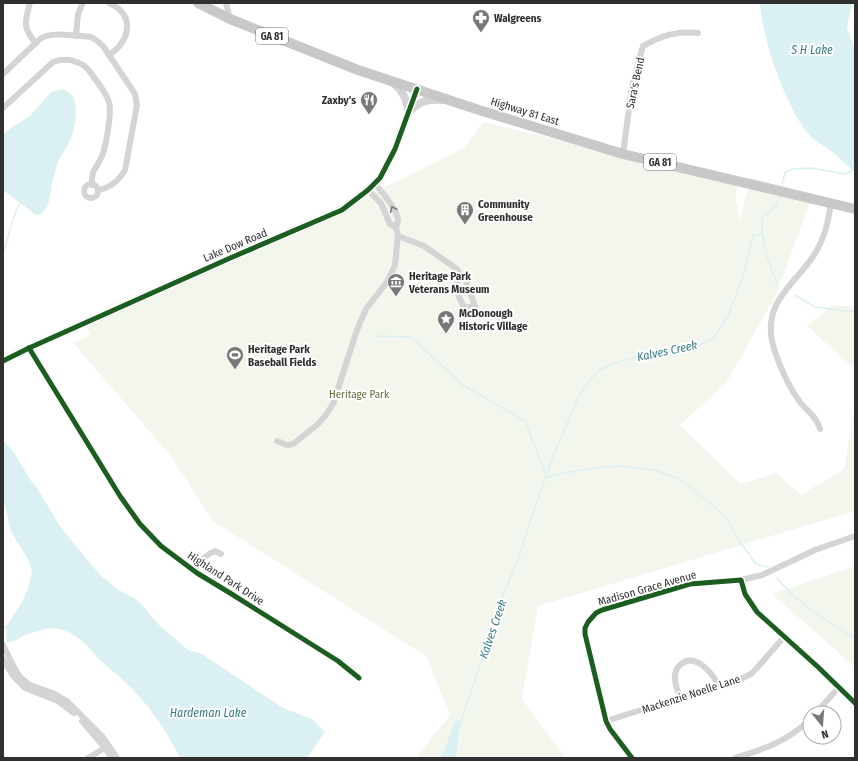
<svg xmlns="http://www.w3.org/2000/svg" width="858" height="761" viewBox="0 0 858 761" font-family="'Fira Sans Condensed',sans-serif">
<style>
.green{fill:#f3f6ed}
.water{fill:#daf0f3}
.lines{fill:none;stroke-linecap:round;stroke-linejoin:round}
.stream{stroke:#daf0f3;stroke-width:1.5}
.minor{stroke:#d4d4d4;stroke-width:6}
.tertiary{stroke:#d4d4d4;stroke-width:8}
.primary{stroke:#c8c8c8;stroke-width:10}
.cycleway-casing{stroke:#fff;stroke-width:8}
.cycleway{stroke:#1b5e20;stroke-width:5}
.oneway{stroke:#7a7a7a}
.labels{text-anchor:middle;stroke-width:4;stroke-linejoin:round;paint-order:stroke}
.shield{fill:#fff;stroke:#6e6e6e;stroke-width:1}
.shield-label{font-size:10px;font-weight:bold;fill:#303030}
.poi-label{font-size:11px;font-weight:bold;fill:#303030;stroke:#fff;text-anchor:start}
.street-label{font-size:11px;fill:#303030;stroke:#fff}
.park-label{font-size:11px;fill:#606f3b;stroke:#fff}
.water-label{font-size:12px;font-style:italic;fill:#367d8a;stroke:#fff}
</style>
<rect width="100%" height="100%" fill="#fff"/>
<g class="green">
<path d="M483 122 738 181 736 194 739 221 751 178 813 194 776 295 726 383 680 425 740 484 776 473 801 495 844 469 855 404V511L538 606 522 699 566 758H416L450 715 426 656 213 521 170 455 73 343 91 334 83 321 291 234 465 147Z"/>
<path d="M832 306H855V369L807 326Z"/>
<path d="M855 566V667L772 594Z"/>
</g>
<g class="water">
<path d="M760 3H852L847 29 855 50V172C846 165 839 157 830 150 823 145 816 142 810 136 786 108 762 39 760 3Z"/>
<path d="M63 89C67 92 73 95 74 99 78 111 75 132 69 142 66 150 60 156 57 164 56 169 54 174 53 179 50 190 51 214 36 215L3 190V135L11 128 30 116 51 92Z"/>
<path d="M3 440 13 451 31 481 37 488 59 525 99 574 117 589 134 598 142 605 159 625 182 645 188 650 202 654 283 708 312 719 325 732 307 758H180C166 729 147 702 123 680 115 673 107 667 100 660 88 647 78 634 60 629 48 626 32 633 21 637 17 640 13 642 7 643L6 627 22 602 28 588 32 573 30 564 26 556 11 532 3 498Z"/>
<path d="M459 720V731L456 758H440L445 749 454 723Z"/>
</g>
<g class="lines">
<g class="stream">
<path d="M782 185 785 172 794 169 811 168 845 174 853 170 855 166"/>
<path d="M3 253C9 236 11 219 20 203"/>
<path d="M777 284 767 256 762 234V218L776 206 780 197"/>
<path d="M795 295 815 307 855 312"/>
<path d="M374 336 409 337 415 341 463 385 525 421 547 477"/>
<path d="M547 477 575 471 605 467 623 466 655 470 679 479 704 498 728 520 740 542 756 564 768 567"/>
<path d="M777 578C798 604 827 621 855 638"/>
<path d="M3 628 8 625"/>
<path d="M459 727 506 588 520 554 530 522 550 464 579 396 590 380 599 370 615 363 640 356 690 349 711 340 717 333 729 314 744 273 753 235 762 234"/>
</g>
<g class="minor">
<path d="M30 3C25 21 22 28 36 43"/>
<path d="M226 3 230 19"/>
<path d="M76 36 78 14 83 3"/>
<path d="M109 55C130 41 136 15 109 3"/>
<path d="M3 74 40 39C51 31 77 36 91 37L96 40 103 46 135 94 137 105 125 170C118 182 110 188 98 190"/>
<path d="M3 108 53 62C67 57 83 61 91 73 97 82 106 92 109 102 112 111 106 147 102 156 97 169 91 168 92 185"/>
<path d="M623 154 632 86 643 46C663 35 676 31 698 33"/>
<circle cx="91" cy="191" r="7"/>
<path d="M368 190 381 203 390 224 396 227C397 225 398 223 398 220 397 209 382 192 375 184"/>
<path d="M398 236 424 246 457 269 461 276 465 279 475 306 465 308C459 300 453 284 461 276"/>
<path d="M29 348 120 496 140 524 161 546 197 573 230 593 338 661 359 678"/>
<path d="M820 429C817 417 807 411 800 402 788 386 777 361 772 341 764 301 795 284 814 255 825 238 828 222 831 203"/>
<path d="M277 441 287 445 293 444 317 425 326 415 333 404 357 330 366 309 387 282 395 265 398 236 396 227"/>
<path d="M194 571C199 563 206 554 215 551L221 554"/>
<path d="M741 580 762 575 815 550 855 536"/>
<path d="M3 645 15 669 20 677 30 685 55 694 67 701 102 736 117 758"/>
<path d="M3 659 13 676 25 688 58 701 74 713"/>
<path d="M680 698C678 691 674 683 675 676 675 672 677 668 680 665 695 651 713 674 719 686"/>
<path d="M816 713 839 687"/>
<path d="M82 721 105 748 112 758"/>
<path d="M606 721 743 678 751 674 756 669 784 637"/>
<path d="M88 758 108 746"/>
<path d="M632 758 610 729 606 721 585 634V628L588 622 596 613 602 610 690 584 741 580 745 594 757 612 818 667 855 703"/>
<path d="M735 758C762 750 789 741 810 719"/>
</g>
<g class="tertiary">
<path d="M392 82C402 90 407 98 408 110"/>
<path d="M410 111C419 101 429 99 442 100"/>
<path d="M3 361 29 348 228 259 342 210 368 190 380 178 395 149 417 89"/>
</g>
<path class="primary" d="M198 3 230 19 358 70 479 110 623 154 855 209"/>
<defs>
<g id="cycleway">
<path d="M29 348 120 496 140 524 161 546 197 573 230 593 338 661 359 678"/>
<path d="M3 361 29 348 228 259 342 210 368 190 380 178 395 149 417 89"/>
<path d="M632 758 610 729 606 721 585 634V628L588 622 596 613 602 610 690 584 741 580 745 594 757 612 818 667 855 703"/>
</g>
</defs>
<use href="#cycleway" class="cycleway-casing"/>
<use href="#cycleway" class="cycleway"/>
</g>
<defs><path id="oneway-chevron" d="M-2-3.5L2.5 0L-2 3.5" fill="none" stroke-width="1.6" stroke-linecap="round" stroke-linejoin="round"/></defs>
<use class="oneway" href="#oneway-chevron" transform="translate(393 209) rotate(-114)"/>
<defs>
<symbol id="pharmacy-pin" viewBox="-11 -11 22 30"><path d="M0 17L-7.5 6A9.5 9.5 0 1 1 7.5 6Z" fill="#787878" stroke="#fff"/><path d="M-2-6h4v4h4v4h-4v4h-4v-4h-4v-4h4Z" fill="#fff"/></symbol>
<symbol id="restaurant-pin" viewBox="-11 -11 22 30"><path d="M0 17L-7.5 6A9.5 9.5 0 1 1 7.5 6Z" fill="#787878" stroke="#fff"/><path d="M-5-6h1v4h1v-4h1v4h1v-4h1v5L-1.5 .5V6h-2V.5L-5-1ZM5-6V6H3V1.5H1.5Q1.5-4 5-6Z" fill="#fff"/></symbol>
<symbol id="building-pin" viewBox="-11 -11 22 30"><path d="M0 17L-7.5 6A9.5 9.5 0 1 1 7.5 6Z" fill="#787878" stroke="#fff"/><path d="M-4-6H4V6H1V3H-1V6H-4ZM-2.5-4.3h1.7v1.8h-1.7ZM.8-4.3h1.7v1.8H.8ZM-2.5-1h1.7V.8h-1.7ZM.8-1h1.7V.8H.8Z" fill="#fff"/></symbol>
<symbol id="museum-pin" viewBox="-11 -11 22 30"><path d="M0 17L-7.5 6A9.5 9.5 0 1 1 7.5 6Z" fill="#787878" stroke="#fff"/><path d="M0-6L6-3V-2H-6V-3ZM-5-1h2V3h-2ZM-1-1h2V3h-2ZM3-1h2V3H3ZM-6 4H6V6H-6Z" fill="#fff"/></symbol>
<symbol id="sight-pin" viewBox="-11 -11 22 30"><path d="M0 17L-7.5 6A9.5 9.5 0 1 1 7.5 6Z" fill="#787878" stroke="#fff"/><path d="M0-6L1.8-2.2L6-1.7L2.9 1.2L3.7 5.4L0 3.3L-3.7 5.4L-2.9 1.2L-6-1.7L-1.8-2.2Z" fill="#fff"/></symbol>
<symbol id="stadium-pin" viewBox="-11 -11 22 30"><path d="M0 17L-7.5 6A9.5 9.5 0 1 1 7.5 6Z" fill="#787878" stroke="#fff"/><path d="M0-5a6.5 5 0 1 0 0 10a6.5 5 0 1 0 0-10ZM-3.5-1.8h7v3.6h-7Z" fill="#fff"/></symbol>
</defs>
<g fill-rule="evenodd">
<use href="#pharmacy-pin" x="471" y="8" width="20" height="27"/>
<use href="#restaurant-pin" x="359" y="90" width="20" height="27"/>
<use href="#building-pin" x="455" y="200" width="20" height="27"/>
<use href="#museum-pin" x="386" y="272" width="20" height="27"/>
<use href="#sight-pin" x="436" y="309" width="20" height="27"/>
<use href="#stadium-pin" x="225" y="345" width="20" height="27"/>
</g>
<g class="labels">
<g class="shield">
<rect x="256" y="28" width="32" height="16" rx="3"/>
<rect x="644" y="154" width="32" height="16" rx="3"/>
</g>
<g class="shield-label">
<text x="272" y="40">GA 81</text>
<text x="660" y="166">GA 81</text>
</g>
<g class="poi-label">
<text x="494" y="22">Walgreens</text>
<text x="356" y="104" text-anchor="end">Zaxby's</text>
<text x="478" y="208">Community<tspan x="478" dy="13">Greenhouse</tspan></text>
<text x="409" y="280">Heritage Park<tspan x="409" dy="13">Veterans Museum</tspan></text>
<text x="459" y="317">McDonough<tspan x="459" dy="13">Historic Village</tspan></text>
<text x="248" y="353">Heritage Park<tspan x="248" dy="13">Baseball Fields</tspan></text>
</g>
<g class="street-label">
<text transform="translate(635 83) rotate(-78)" y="4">Sara's Bend</text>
<text transform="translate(525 111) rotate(17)" y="4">Highway 81 East</text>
<text transform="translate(235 245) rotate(-23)" y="4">Lake Dow Road</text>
<text transform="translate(226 578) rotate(33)" y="4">Highland Park Drive</text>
<text transform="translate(647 588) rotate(-16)" y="4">Madison Grace Avenue</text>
<text transform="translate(691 694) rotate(-18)" y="4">Mackenzie Noelle Lane</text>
</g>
<g class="park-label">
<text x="359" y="398">Heritage Park</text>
</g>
<g class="water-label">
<text x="812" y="54">S H Lake</text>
<text transform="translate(667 351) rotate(-12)" y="4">Kalves Creek</text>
<text transform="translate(493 629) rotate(-71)" y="4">Kalves Creek</text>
<text x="208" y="717">Hardeman Lake</text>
</g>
</g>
<rect width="858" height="761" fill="none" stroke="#303030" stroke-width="8"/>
<g transform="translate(822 725) rotate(163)"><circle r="19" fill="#ffffff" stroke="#acacac"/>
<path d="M0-3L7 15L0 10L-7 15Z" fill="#787878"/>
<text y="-6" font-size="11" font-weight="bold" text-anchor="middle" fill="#303030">N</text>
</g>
</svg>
